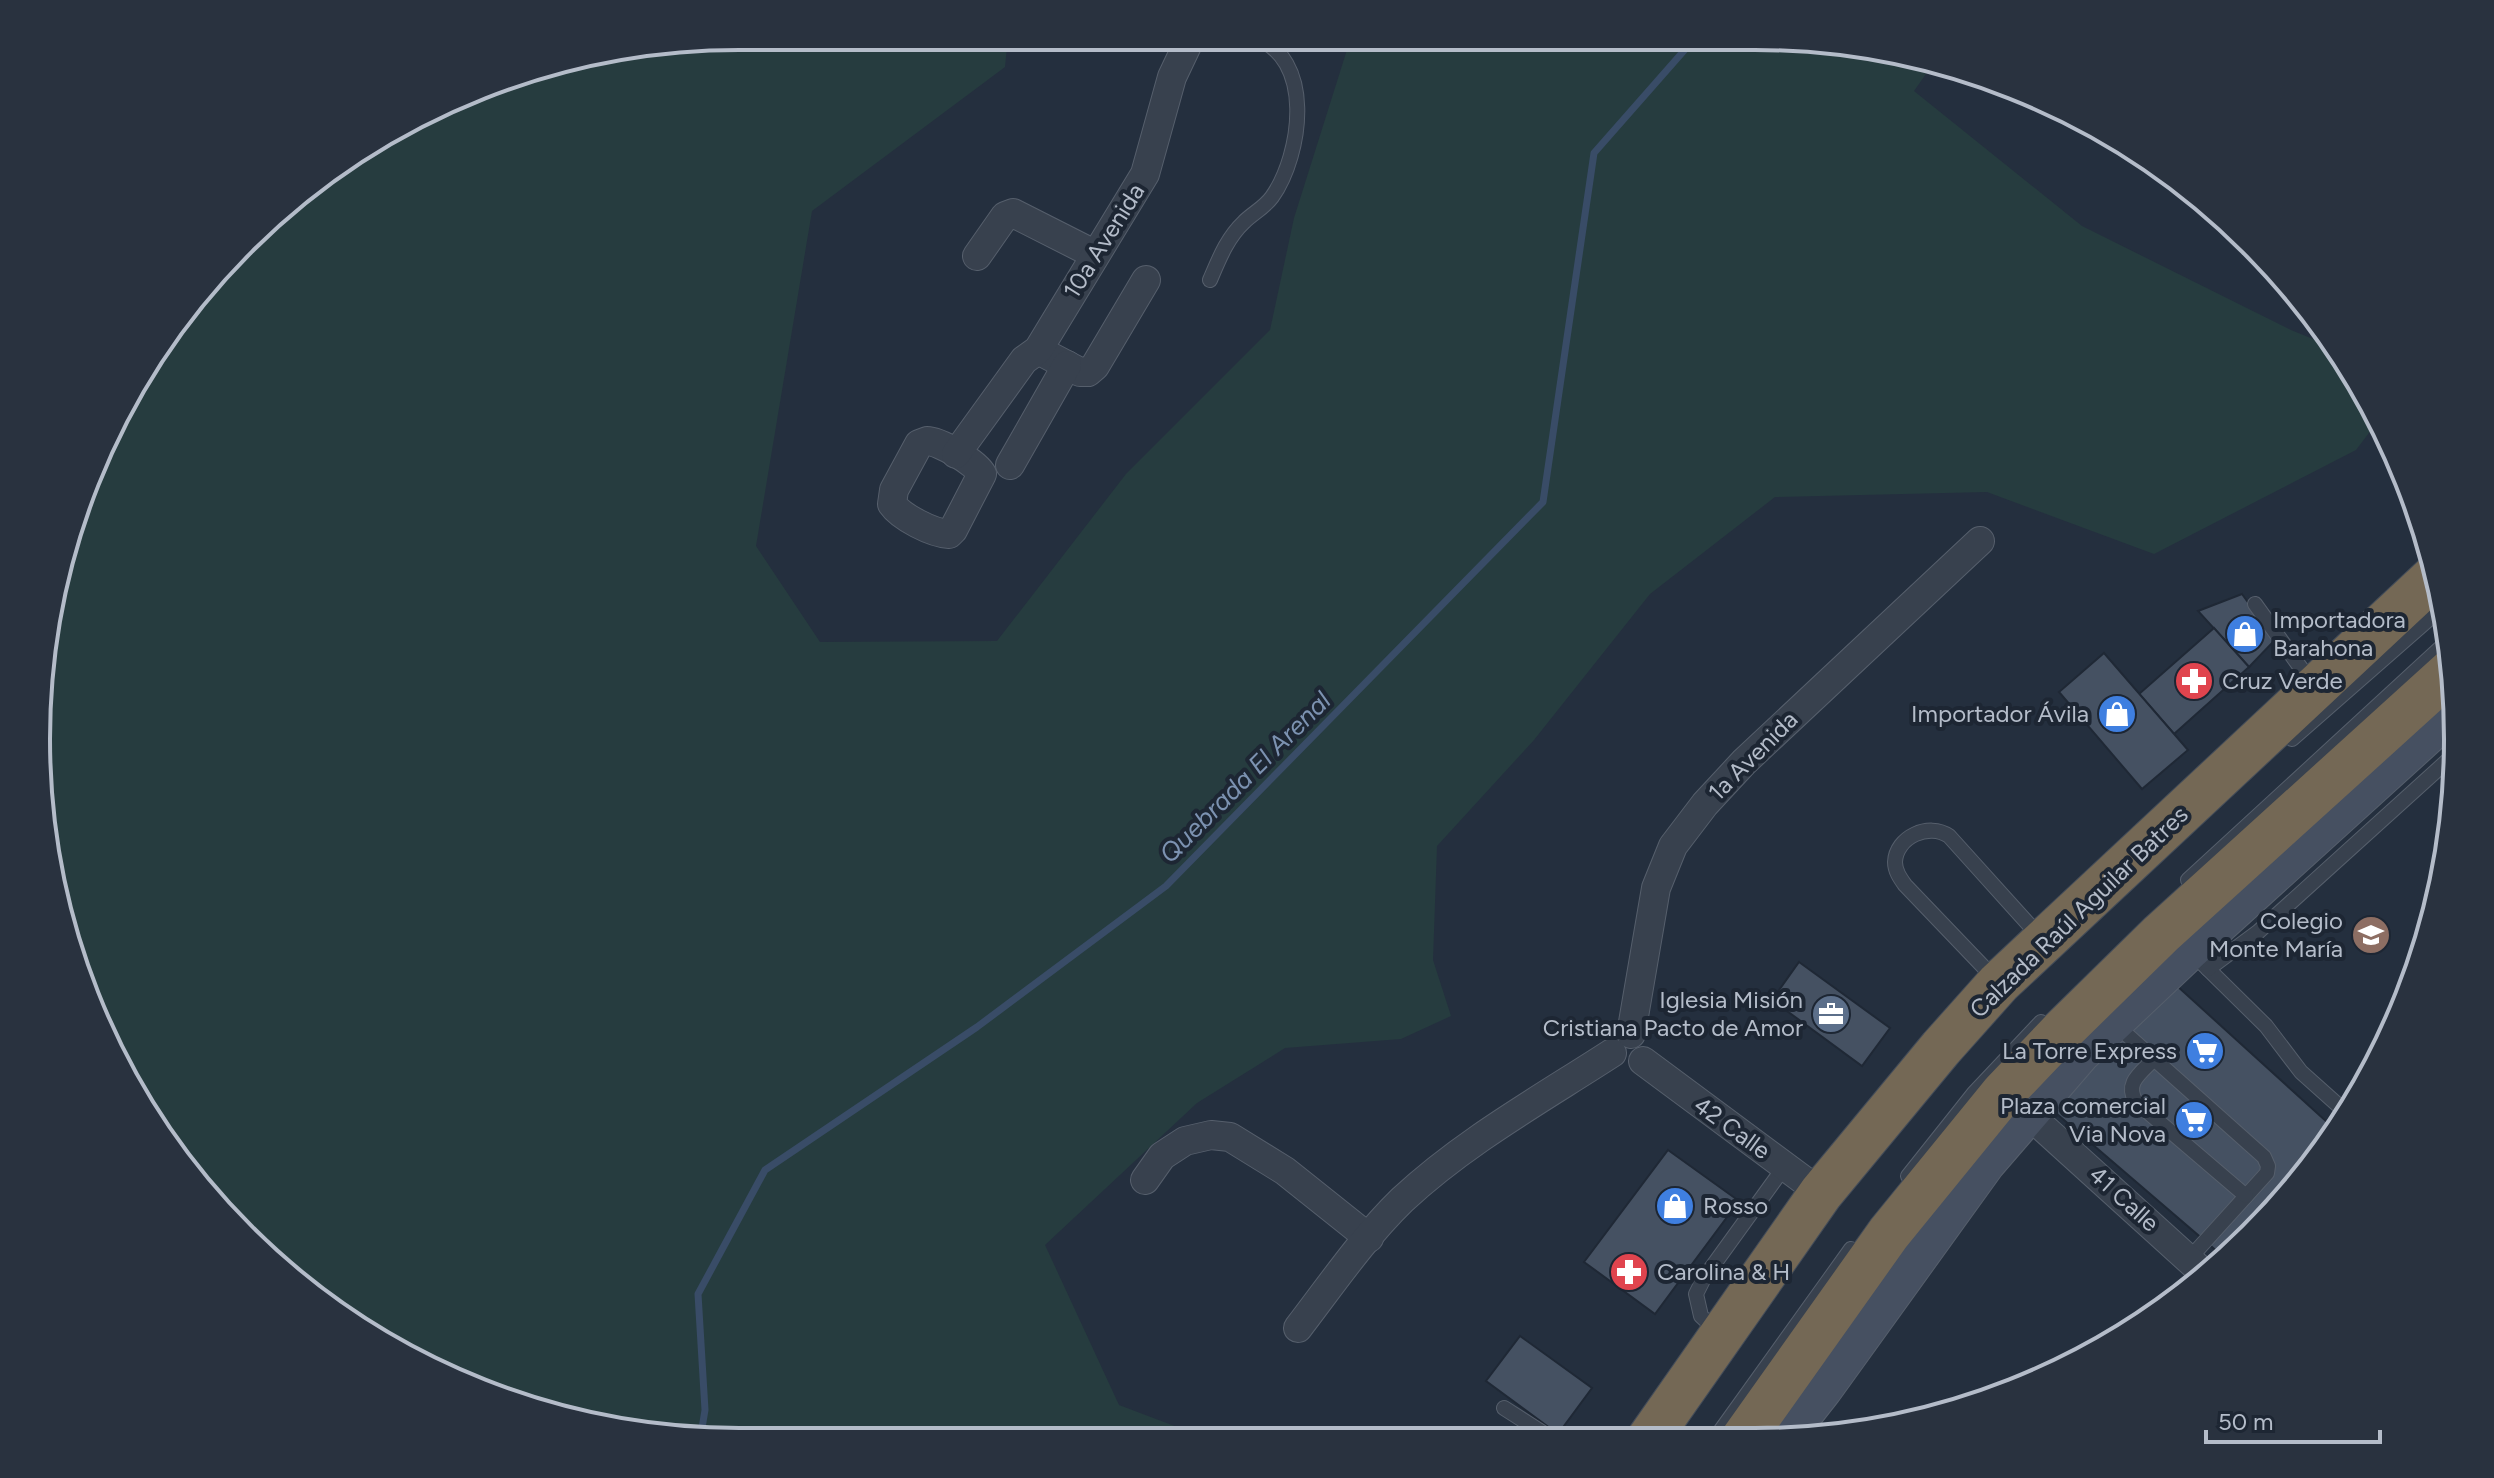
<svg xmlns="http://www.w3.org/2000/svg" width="2494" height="1478" viewBox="0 0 2494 1478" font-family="Figtree,sans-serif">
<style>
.green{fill:#263c3f}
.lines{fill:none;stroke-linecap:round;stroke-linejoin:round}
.stream{stroke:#394c67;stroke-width:7}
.building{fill:#455162;stroke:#1f2835;stroke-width:2}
.lane-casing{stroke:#565f6c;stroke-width:16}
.street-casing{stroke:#565f6c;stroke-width:30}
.secondary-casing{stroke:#565f6c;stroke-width:42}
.highway-casing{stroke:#434c59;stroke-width:46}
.lane{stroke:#38414e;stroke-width:14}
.street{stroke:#38414e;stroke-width:28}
.secondary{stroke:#465061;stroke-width:40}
.highway{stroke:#746855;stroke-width:44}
.labels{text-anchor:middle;stroke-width:8;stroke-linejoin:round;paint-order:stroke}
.street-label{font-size:24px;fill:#b4bcc9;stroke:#1d2633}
.poi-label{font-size:24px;fill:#b4bcc9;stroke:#1d2633;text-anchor:end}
.water-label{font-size:26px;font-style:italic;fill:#7c92b1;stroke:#1d2633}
.rim{fill:none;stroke:#b4bcc9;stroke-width:4}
</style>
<rect width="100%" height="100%" fill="#242f3e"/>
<path class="green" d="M739 36H1008L1005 67 812 211 756 546 820 642 997 641 1126 474 1270 330 1294 218 1351 37 1801 38 1933 64 1914 91 2082 226 2291 330 2340 350 2378 421 2356 450 2154 554 1987 492 1775 497 1650 594 1534 740 1437 846 1433 960 1451 1016 1401 1039 1285 1048 1197 1103 1045 1245 1119 1405 1193 1433 1196 1440H693L513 1405 348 1323 181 1167 73 965 36 739 73 513 155 348 311 181 513 73Z"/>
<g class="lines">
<path class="stream" d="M700 1440 705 1410 698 1294 765 1170 977 1027 1166 886 1543 502 1594 153 1696 37"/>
</g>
<g class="building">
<path d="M2242 594 2275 640 2249 667 2198 611Z"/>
<path d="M2214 628 2249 667 2174 734 2139 694Z"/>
<path d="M2104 653 2188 750 2142 789 2059 692Z"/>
<path d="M1799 962 1890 1028 1862 1066 1772 1000Z"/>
<path d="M2176 985 2338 1132 2226 1259 2050 1108Z"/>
<path d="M1668 1150 1739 1201 1655 1314 1584 1262Z"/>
<path d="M1520 1336 1592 1388 1558 1434 1486 1381Z"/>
</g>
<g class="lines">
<defs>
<g id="lane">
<path d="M1210 280C1219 259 1227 238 1244 222 1253 213 1264 208 1272 197 1302 155 1316 55 1252 37"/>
<path d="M2255 604 2313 685"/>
<path d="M2292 739 2445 605"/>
<path d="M2188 880 2448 641"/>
<path d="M2201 962 2266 1026 2301 1072 2348 1114"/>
<path d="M2208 969 2258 932 2457 752"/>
<path d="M1996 980 1905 885C1900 878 1895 871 1895 862 1896 837 1929 822 1949 836L2041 938"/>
<path d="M2116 1025 2264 1157 2268 1166 2267 1173 2189 1259"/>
<path d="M2154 1059C2141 1073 2124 1083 2136 1102L2246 1196"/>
<path d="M1908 1176 1974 1093 2041 1022"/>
<path d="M1719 1333 1701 1316 1696 1294 1704 1278 1785 1166"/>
<path d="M1504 1408 1554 1440"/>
<path d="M1714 1440 1851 1249"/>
</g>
<g id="street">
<path d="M977 256 1005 216 1013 213 1094 254"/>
<path d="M1038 350 1080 372H1088L1095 366 1146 280"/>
<path d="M927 441C940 441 976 463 982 474L953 530 949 534C932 533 901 517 892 504L894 490 919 444Z"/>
<path d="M956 454 1024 360 1038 350 1145 174 1172 77 1191 37"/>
<path d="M1010 465 1067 365"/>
<path d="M1631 1034 1656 888 1673 846 1705 804 1744 762 1980 541"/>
<path d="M1643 1061 1821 1193"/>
<path d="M2015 1102 2207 1276"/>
<path d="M1145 1180 1162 1156 1185 1141 1211 1135 1230 1137 1285 1171 1369 1238"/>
<path d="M1298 1328C1331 1285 1363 1238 1402 1200 1464 1142 1541 1099 1612 1053"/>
</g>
<path id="secondary" d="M1782 1440 1822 1389 1985 1163 2080 1053 2188 951 2455 709"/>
<g id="highway">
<path d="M1648 1440 1821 1193 1941 1048 1999 983 2436 575"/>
<path d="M1742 1440 1889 1233 2003 1093 2062 1031 2161 934 2451 671"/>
</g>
</defs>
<use href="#lane" class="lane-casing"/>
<use href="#street" class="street-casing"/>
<use href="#secondary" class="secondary-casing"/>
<use href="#highway" class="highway-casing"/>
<use href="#lane" class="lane"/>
<use href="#street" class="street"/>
<use href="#secondary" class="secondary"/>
<use href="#highway" class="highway"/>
</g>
<defs>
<symbol id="shop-disc" viewBox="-11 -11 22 22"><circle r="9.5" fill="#3f7fe0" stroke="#1d2633"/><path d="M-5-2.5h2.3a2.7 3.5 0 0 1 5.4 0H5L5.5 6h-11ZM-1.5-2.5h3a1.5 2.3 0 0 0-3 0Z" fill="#fff"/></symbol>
<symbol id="pharmacy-disc" viewBox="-11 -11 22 22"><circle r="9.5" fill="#e0444e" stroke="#1d2633"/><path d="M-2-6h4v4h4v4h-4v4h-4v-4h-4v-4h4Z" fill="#fff"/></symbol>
<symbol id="school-disc" viewBox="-11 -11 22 22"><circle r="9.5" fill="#8d6e63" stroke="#1d2633"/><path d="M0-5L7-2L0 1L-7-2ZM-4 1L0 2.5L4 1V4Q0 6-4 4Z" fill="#fff"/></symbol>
<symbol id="office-disc" viewBox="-11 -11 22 22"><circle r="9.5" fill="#5c6f8a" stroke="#1d2633"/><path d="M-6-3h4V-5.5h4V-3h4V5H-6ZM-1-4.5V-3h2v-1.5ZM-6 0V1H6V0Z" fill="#fff"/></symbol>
<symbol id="supermarket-disc" viewBox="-11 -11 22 22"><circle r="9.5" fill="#3f7fe0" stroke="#1d2633"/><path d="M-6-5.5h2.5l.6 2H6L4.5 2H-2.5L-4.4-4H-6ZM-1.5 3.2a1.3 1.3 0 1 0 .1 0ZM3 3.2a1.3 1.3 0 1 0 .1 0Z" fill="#fff"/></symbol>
</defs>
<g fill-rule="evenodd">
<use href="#shop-disc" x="2223" y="612" width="44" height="44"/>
<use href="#pharmacy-disc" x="2172" y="659" width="44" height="44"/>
<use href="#shop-disc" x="2095" y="692" width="44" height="44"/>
<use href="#school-disc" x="2349" y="913" width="44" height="44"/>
<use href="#office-disc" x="1809" y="992" width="44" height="44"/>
<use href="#supermarket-disc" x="2183" y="1029" width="44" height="44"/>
<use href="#supermarket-disc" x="2172" y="1098" width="44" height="44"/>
<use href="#shop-disc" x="1653" y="1184" width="44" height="44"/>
<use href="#pharmacy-disc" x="1607" y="1250" width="44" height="44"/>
</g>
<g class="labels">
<g class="street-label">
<text transform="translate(1104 241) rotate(-58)" y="8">10a Avenida</text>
<text transform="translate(1753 756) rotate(-45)" y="8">1a Avenida</text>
<text transform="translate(2079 912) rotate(-44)" y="8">Calzada Raúl Aguilar Batres</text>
<text transform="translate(1732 1128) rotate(36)" y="8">42 Calle</text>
<text transform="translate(2124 1199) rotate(42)" y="8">41 Calle</text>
</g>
<g class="poi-label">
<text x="2273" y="628" text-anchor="start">Importadora<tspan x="2273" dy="28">Barahona</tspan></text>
<text x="2222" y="689" text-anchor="start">Cruz Verde</text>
<text x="2089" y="722">Importador Ávila</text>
<text x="2343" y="929">Colegio<tspan x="2343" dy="28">Monte María</tspan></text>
<text x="1803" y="1008">Iglesia Misión<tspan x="1803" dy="28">Cristiana Pacto de Amor</tspan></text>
<text x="2177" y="1059">La Torre Express</text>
<text x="2166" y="1114">Plaza comercial<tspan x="2166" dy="28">Via Nova</tspan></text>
<text x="1703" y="1214" text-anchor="start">Rosso</text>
<text x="1657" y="1280" text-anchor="start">Carolina &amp; H</text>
</g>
<g class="water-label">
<text transform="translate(1245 777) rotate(-45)" y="9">Quebrada El Arenal</text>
</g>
</g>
<path d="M0 0H2494V1478H0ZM739 50H1755A689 689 0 0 1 2444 739V739A689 689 0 0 1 1755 1428H739A689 689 0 0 1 50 739V739A689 689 0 0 1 739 50Z" fill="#29323f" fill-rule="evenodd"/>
<path class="rim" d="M739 50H1755A689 689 0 0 1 2444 739V739A689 689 0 0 1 1755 1428H739A689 689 0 0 1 50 739V739A689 689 0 0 1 739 50Z"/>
<path d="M2206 1430v12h174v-12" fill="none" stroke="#b4bcc9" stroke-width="4"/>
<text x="2218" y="1430" font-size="24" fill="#b4bcc9" stroke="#1d2633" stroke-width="6" paint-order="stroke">50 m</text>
</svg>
